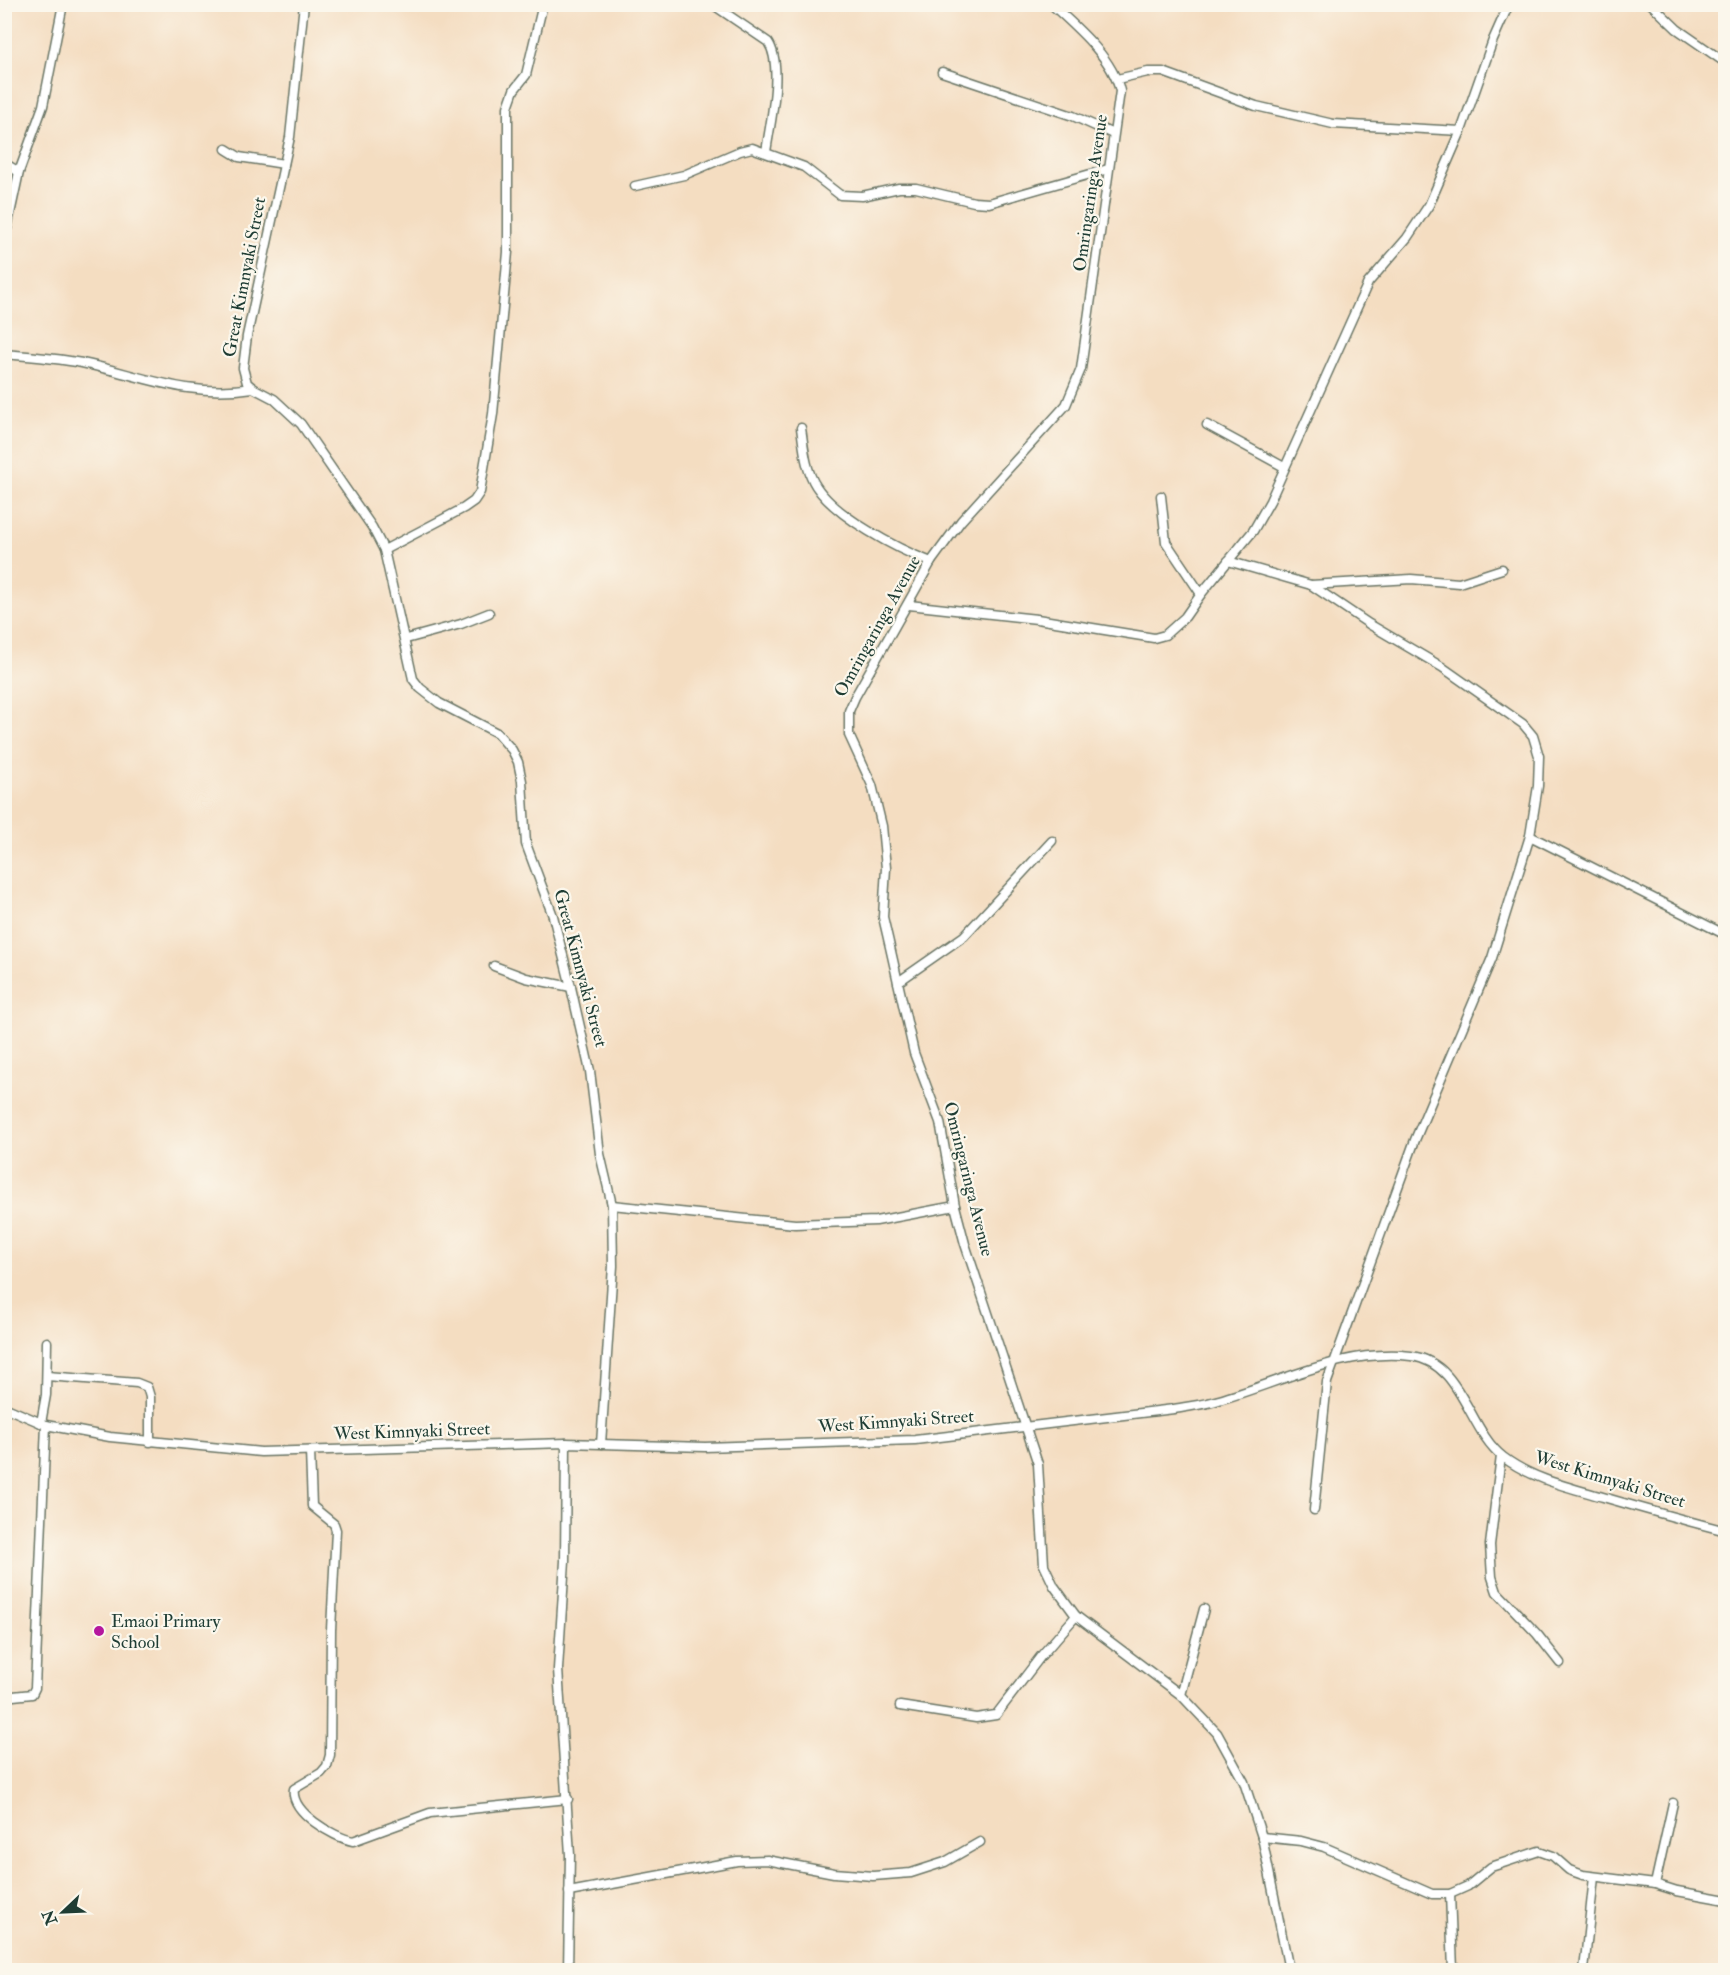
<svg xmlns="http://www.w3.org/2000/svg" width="1730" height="1975" viewBox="0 0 1730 1975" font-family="'IM FELL Double Pica',serif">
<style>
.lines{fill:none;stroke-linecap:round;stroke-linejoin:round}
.street-casing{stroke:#6a7565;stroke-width:11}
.street{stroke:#fff;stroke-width:8}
.poi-dot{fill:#b5179e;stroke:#fbf7ec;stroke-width:2}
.labels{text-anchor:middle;stroke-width:4.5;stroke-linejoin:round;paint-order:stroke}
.street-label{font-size:18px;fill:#1f3d34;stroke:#fbf7ec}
.poi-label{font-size:18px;fill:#1f3d34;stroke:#fbf7ec;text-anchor:start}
</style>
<rect width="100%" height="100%" fill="#fbf7ec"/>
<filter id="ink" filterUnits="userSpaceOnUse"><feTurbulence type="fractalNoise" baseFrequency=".0167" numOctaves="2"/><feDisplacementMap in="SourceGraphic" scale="12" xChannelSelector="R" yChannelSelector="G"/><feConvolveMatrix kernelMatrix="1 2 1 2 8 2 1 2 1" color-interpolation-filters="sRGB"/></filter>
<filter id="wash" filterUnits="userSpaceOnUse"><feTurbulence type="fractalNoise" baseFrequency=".008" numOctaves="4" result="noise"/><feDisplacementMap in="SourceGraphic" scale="24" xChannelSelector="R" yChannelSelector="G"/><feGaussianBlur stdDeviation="1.35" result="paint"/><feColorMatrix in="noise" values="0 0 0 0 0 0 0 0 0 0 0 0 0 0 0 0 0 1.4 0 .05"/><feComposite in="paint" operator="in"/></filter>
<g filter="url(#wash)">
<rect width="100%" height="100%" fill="#f4ddc1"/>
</g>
<g filter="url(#ink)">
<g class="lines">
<defs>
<g id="street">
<path d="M304 4 290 137 247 336 243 368 247 383 253 388 274 399 301 424 372 527 384 550 413 679 420 688 439 703 497 733 512 750 518 762 522 781 526 844 553 916 570 983 590 1071 600 1154 612 1205 613 1266 601 1444"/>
<path d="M712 4 768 42C784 65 770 124 766 152"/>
<path d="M1051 4C1076 27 1112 57 1120 91L1081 369 1066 405 961 521 931 562 855 697 849 711V735L872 785 882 826 886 868 883 917 890 947 914 1053 940 1122 955 1206 965 1244 1038 1464 1044 1565 1054 1586 1076 1616 1181 1695 1217 1733 1244 1782 1262 1837 1289 1970"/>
<path d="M1651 4 1677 29 1726 63"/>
<path d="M942 72 1073 116 1113 134"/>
<path d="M1117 79 1148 72H1163L1256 106 1333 124 1461 131"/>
<path d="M226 149 239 157 284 164"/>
<path d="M4 163 19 172"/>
<path d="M635 186 684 175 740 151 752 148 804 167 840 195 862 196 899 188H916L974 202 989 203 1108 169"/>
<path d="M4 242 19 172 43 106 63 4"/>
<path d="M4 354C30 356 57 358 82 363 144 376 187 398 253 388"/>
<path d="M1207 425 1284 467"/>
<path d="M801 428C804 447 805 469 816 486 836 517 897 549 931 562"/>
<path d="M1161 496 1166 542 1201 594"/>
<path d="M384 550 464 508 474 501 480 492 493 414 508 252V107L514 90 526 75 543 4"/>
<path d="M1228 561 1311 585 1369 624 1442 667 1523 724 1533 736 1539 756 1538 786 1530 836 1492 958 1415 1140 1327 1382 1314 1510"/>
<path d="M1311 585 1411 579 1459 583 1502 569"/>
<path d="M909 605 1037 619 1154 638 1165 635 1185 617 1201 594 1253 531 1270 501 1368 283 1407 238 1429 205 1461 131 1493 40 1509 4"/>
<path d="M406 639 461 624 489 613"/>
<path d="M1530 836 1726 935"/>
<path d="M494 966 526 978 571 987"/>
<path d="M898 982 964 936 1052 841"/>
<path d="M612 1205 795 1224 876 1221 955 1206"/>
<path d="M47 1376 137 1383 147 1387 150 1397V1442"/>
<path d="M4 1407 46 1425 110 1437 261 1452 566 1443 705 1447 915 1440 1174 1409C1189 1406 1204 1405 1219 1400 1282 1382 1344 1348 1411 1356 1462 1362 1468 1430 1503 1457 1532 1479 1568 1487 1603 1497 1644 1509 1684 1520 1726 1531"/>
<path d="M41 1423 46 1395 47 1342"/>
<path d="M566 1443 565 1561 558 1669 570 1855 568 1970"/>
<path d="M310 1451 312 1506 334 1524 336 1530 331 1630 330 1755 327 1766 321 1773 294 1789C290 1812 333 1837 353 1841L430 1813 568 1799"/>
<path d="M1501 1456 1490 1545 1492 1577 1497 1592 1537 1634 1560 1663"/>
<path d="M1181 1695 1204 1609"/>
<path d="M4 1697 32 1694 35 1688 46 1425"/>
<path d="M900 1706 976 1718 996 1715 1041 1656 1076 1616"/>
<path d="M1262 1837 1301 1841 1324 1847 1432 1894H1450L1468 1886 1491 1867 1539 1851 1553 1856 1569 1870 1583 1875 1655 1884 1677 1891 1726 1900"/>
<path d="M1655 1884 1673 1803"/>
<path d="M569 1892 737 1861 767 1860 834 1873 873 1876 911 1873 945 1862 980 1842"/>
<path d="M1450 1894 1453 1970"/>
<path d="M1584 1970 1594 1877"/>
</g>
</defs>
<use href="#street" class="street-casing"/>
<use href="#street" class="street"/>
</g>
</g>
<circle class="poi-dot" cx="99" cy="1631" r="6"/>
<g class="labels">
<g class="street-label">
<text transform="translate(1090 193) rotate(-82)" y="6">Omringaringa Avenue</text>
<text transform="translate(244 277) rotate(-79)" y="6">Great Kimnyaki Street</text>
<text transform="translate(877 626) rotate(-61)" y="6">Omringaringa Avenue</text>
<text transform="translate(581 968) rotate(75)" y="6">Great Kimnyaki Street</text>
<text transform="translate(969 1179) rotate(76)" y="6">Omringaringa Avenue</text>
<text transform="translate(896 1421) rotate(-4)" y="6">West Kimnyaki Street</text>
<text transform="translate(412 1431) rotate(-2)" y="6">West Kimnyaki Street</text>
<text transform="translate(1610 1479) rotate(17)" y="6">West Kimnyaki Street</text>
</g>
<g class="poi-label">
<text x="111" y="1627">Emaoi Primary<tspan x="111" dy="21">School</tspan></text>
</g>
</g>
<rect width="1730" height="1975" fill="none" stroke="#fbf7ec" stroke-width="24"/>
<g transform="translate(63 1912) rotate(247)" stroke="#fbf7ec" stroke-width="4.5" paint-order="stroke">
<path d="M0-4.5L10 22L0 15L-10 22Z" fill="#1f3d34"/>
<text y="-9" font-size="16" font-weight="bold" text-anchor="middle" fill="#1f3d34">N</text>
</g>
</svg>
